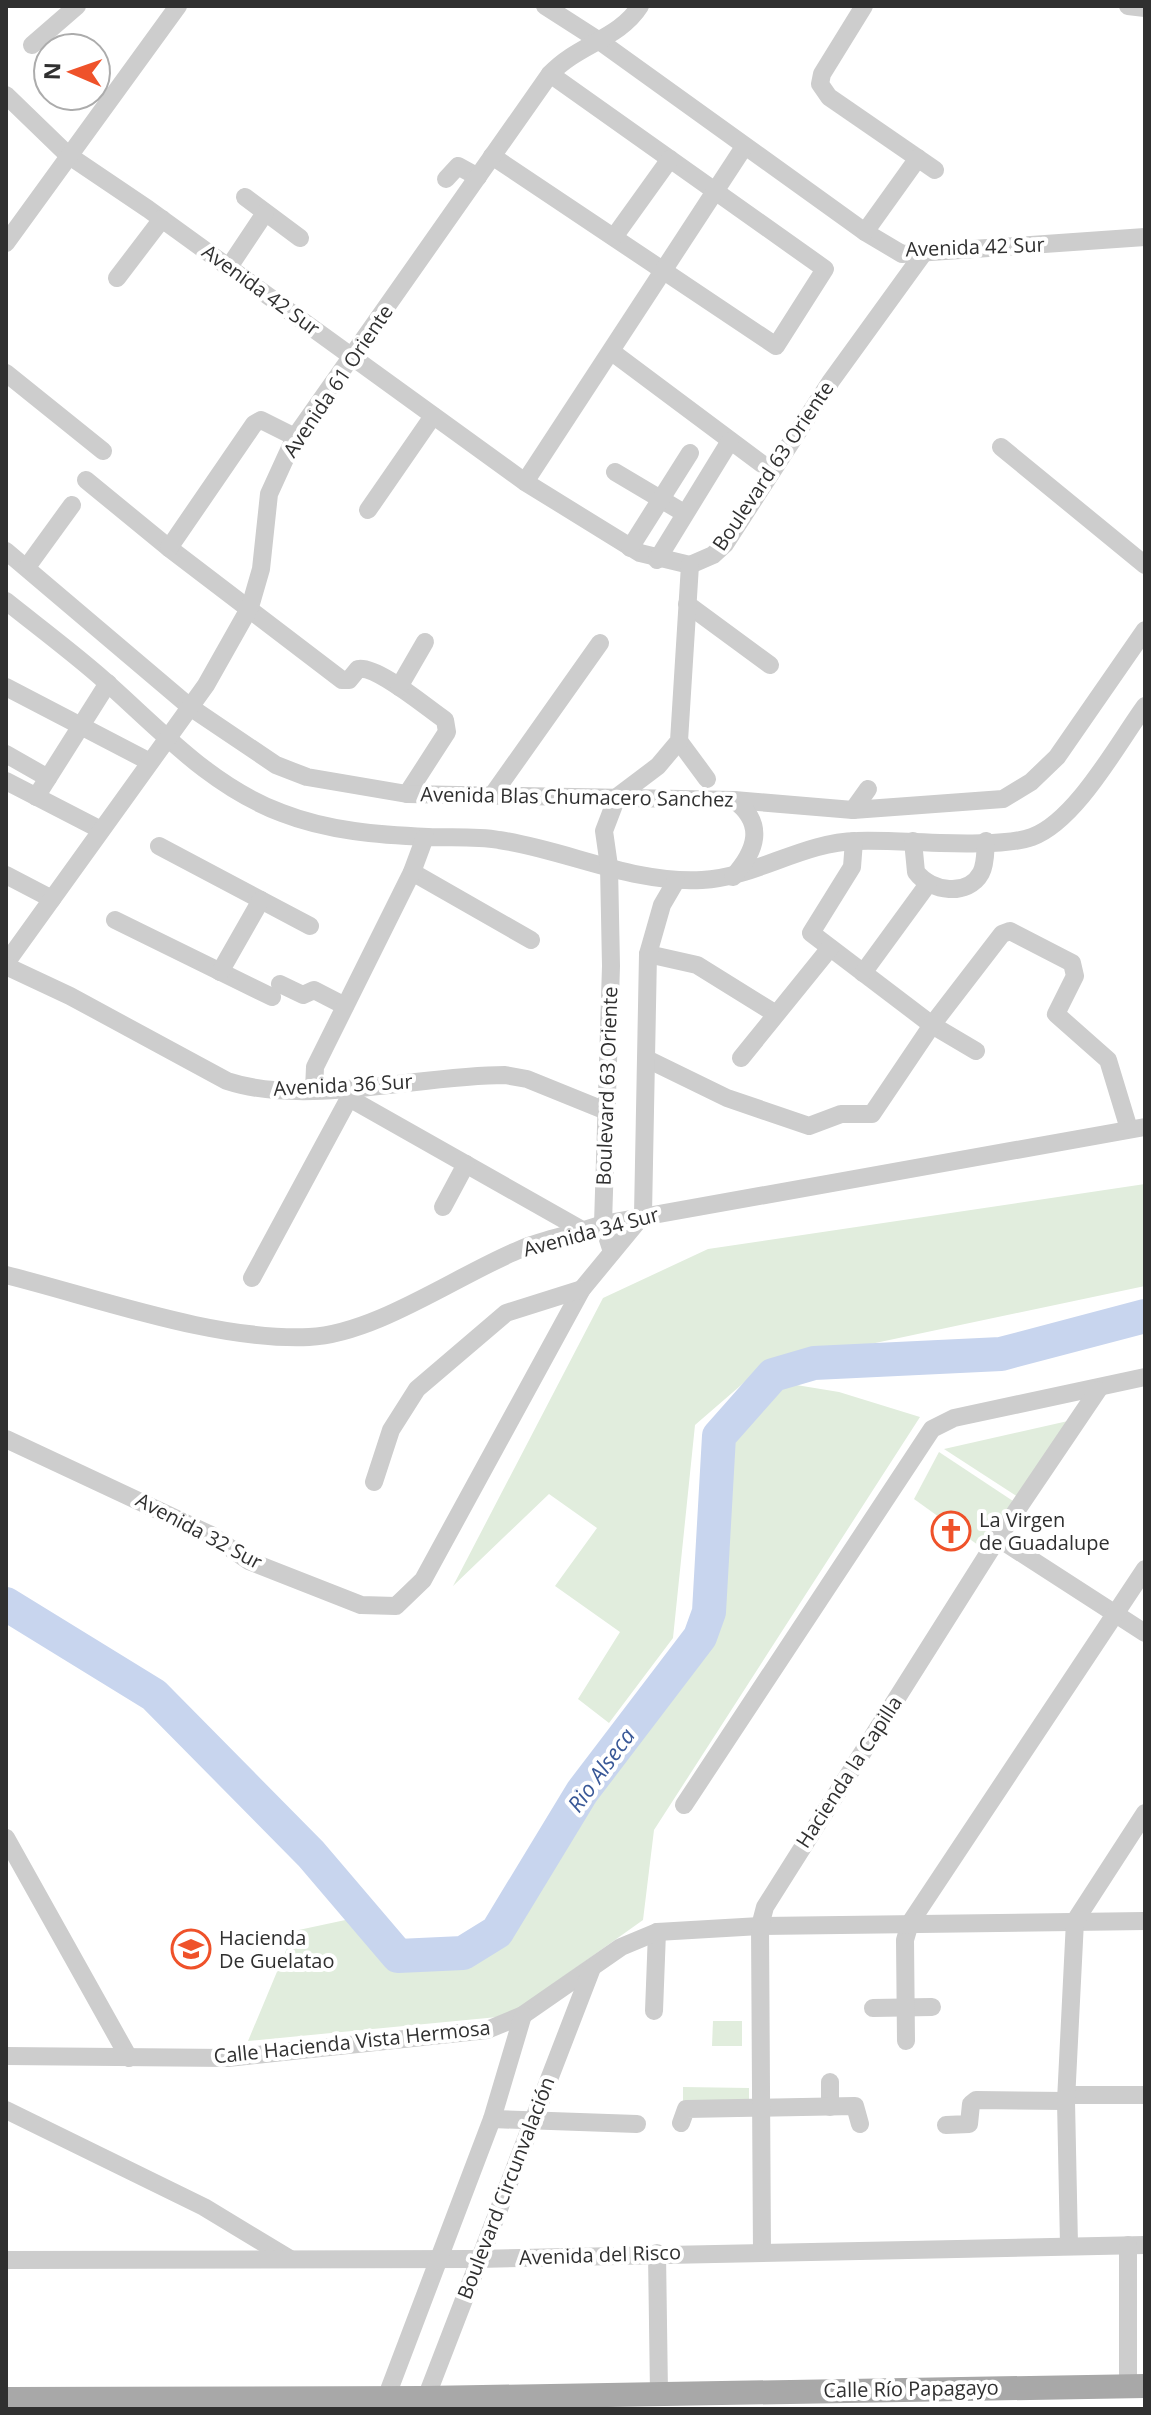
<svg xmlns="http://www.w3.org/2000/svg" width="1151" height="2415" viewBox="0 0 1151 2415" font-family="'Open Sans',sans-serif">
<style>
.green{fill:#e1eddd}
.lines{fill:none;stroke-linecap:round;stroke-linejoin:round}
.river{stroke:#c8d5ee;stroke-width:34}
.minor{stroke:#cdcdcd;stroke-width:18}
.major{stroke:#a8a8a8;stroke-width:24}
.wall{fill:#8b8b8b}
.shaded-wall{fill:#5d5d5d}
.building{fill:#171717;stroke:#5d5d5d;stroke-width:2}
.labels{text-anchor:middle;stroke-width:8;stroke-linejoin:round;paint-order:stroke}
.street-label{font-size:20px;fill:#303030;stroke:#fff}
.poi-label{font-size:20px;fill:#303030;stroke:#fff;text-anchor:start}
.water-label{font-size:22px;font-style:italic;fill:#395897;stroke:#fff}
</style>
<rect width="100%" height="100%" fill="#fff"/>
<g class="green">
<path d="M1145 1184V1286L762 1367 695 1425 673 1638 609 1723 578 1699 620 1632 555 1586 597 1528 549 1494 453 1586 603 1298 708 1249Z"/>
<path d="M784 1383 839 1392 920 1417 654 1830 643 1920 508 2016 248 2041 294 1931 350 1919 390 1962 490 1952 710 1638 733 1434Z"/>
<path d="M1068 1421 1021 1499 944 1449Z"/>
<path d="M939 1452 1016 1503 985 1550 914 1499Z"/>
<path d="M713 2021H742V2046H712Z"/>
<path d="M683 2087 749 2088V2104L683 2103Z"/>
</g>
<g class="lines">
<path class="river" d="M6 1604 154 1695 311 1854 398 1956 463 1953 497 1932 582 1792 700 1637 709 1612 719 1436 773 1375 814 1363 1001 1354 1145 1316"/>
<g class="minor">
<path d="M545 6 598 40 865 232 902 254 1145 237"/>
<path d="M864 6 822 74 820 84 829 97 935 170"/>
<path d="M1128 6 1145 8"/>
<path d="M32 45 77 6"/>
<path d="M6 95 68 155 148 209 525 482 640 553 690 565"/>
<path d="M492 156 776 346 825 269 550 74"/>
<path d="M446 179 458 166 478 177"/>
<path d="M245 197 300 238"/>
<path d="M865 232 918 158"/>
<path d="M614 237 670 159"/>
<path d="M6 243 178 6"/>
<path d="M229 267 265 213"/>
<path d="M117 278 162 219"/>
<path d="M612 352 762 464"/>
<path d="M6 373 103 451"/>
<path d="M1001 447 1145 565"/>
<path d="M615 472 684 513"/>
<path d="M86 480 169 548 342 680H349L358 669C377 665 427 708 445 720L447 732 407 794"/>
<path d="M525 482 744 147"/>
<path d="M368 510 433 416"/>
<path d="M169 548 254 424 261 420 295 437"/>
<path d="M630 548 690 453"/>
<path d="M6 551 190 707 276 765 307 777 407 794 734 800 853 810 1003 799 1031 782 1057 757 1145 630"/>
<path d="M657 560 730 441"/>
<path d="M690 565 713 555 725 544 831 381 923 254"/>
<path d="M27 567 72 505"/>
<path d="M6 601C36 625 68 649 97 674 156 725 207 785 282 813 328 831 379 835 428 837 452 838 476 836 499 840 567 850 633 884 702 880 756 877 803 842 857 841 901 839 996 850 1032 837 1076 821 1118 743 1145 706"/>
<path d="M687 604 770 665"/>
<path d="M6 687 150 762"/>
<path d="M399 687 425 642"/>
<path d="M679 741 707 779"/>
<path d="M6 754 48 778"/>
<path d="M6 781 101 830"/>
<path d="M36 797 108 683"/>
<path d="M491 797 600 643"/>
<path d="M853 810 868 789"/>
<path d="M854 841 852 867 811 933 932 1025 976 1051"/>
<path d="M913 841 916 872C931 892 968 897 981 873 986 864 985 851 986 841"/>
<path d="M159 846 310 926"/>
<path d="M412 872 531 940"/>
<path d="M6 875 52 899"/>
<path d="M733 877C756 851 766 824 734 800"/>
<path d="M115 920 272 997"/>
<path d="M648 954 697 965 776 1014"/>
<path d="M6 963 206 685 250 607 261 569 269 494 295 437 550 74C578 44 619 39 640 6"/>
<path d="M6 966 70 996 227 1081C306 1107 420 1075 505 1075L527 1079 606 1111"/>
<path d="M220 972 261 900"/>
<path d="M863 973 928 884"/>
<path d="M280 984 303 995 314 990 345 1006"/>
<path d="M741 1058 830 948"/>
<path d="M647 1059 727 1098 809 1126 841 1114H872L932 1025 1002 934 1010 931 1072 963 1075 976 1056 1014 1108 1060 1129 1129"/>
<path d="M314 1090 315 1067 412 872 425 837"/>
<path d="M349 1098 584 1231"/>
<path d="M443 1207 466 1164"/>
<path d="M643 1215 648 954 662 905 676 881"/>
<path d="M612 1252 603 1224 611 966 609 866 604 831 617 797 658 766 679 741 690 565"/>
<path d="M6 1275C98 1298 215 1341 309 1337 376 1334 459 1274 521 1249 548 1238 576 1234 603 1224L1145 1127"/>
<path d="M252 1278 354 1089"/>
<path d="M6 1439 211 1535 249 1561 361 1605 396 1606 423 1580 582 1289 643 1215"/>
<path d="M374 1482 391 1430 417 1389 506 1313 582 1289"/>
<path d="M998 1538 1145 1633"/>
<path d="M684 1805 932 1429 954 1418 1145 1377"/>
<path d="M6 1838 129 2058"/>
<path d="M873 2008 932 2007"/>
<path d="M654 2011 657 1932"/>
<path d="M906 2041 905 1940 910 1923 1145 1569"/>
<path d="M6 2056 228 2058 487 2030 523 2015 621 1947 657 1932 760 1926 1145 1921"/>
<path d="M830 2082V2107"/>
<path d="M1067 2095H1145"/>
<path d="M6 2110 204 2207 290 2259"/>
<path d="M492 2119 637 2124"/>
<path d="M681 2123 686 2109 855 2106 860 2124"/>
<path d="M946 2125 969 2124 971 2104 976 2100 1066 2101"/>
<path d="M1069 2245 1066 2101 1075 1921 1145 1813"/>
<path d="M657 2253 659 2393"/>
<path d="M762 2253 760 1926 765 1907 998 1538 1098 1390"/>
<path d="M6 2260 478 2259 1145 2245"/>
<path d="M1128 2386V2245"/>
<path d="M386 2398 492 2119 523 2015"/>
<path d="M426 2398 592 1968"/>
</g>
<path class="major" d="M6 2399 426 2398 1145 2386"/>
</g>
<path class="wall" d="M942 1532 965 1537 955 1544 940 1538Z"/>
<path class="shaded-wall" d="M967 1531 965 1537 955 1544 957 1539Z"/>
<path class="building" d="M951 1520 967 1531 957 1539 942 1532Z"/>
<defs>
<symbol id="church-ring" viewBox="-11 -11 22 22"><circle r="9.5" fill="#fff" stroke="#ef522a" stroke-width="1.5"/><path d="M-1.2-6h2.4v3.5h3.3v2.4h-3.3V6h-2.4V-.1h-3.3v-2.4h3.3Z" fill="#ef522a"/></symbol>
<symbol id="school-ring" viewBox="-11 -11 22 22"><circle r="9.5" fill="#fff" stroke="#ef522a" stroke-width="1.5"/><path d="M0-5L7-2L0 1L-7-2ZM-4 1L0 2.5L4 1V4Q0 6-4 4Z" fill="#ef522a"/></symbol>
</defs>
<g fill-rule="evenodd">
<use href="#church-ring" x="929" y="1509" width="44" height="44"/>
<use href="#school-ring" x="169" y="1927" width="44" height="44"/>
</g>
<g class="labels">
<g class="street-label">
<text transform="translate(975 247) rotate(-2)" y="7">Avenida 42 Sur</text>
<text transform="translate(261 290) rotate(36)" y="7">Avenida 42 Sur</text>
<text transform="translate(338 381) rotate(-56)" y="7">Avenida 61 Oriente</text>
<text transform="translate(773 466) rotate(-56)" y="7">Boulevard 63 Oriente</text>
<text transform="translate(577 797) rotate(1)" y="7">Avenida Blas Chumacero Sanchez</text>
<text transform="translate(343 1085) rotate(-3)" y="7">Avenida 36 Sur</text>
<text transform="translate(607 1086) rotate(-88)" y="7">Boulevard 63 Oriente</text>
<text transform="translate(591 1232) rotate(-15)" y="7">Avenida 34 Sur</text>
<text transform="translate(199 1531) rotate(28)" y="7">Avenida 32 Sur</text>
<text transform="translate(849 1772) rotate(-57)" y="7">Hacienda la Capilla</text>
<text transform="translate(352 2042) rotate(-6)" y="7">Calle Hacienda Vista Hermosa</text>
<text transform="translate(506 2188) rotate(-69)" y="7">Boulevard Circunvalación</text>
<text transform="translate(600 2255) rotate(-2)" y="7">Avenida del Risco</text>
<text transform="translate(911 2389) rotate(-1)" y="7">Calle Río Papagayo</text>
</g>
<g class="poi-label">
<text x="979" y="1527">La Virgen<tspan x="979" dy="23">de Guadalupe</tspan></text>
<text x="219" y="1945">Hacienda<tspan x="219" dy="23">De Guelatao</tspan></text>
</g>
<g class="water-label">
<text transform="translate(601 1770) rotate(-54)" y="8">Rio Alseca</text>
</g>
</g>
<rect width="1151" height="2415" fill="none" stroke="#303030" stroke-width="16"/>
<g transform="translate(72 72) rotate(272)"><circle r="38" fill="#ffffff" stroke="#acacac" stroke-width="2"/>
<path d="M0-6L14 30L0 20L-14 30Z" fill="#ef522a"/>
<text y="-12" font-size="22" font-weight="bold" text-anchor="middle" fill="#303030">N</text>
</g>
</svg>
